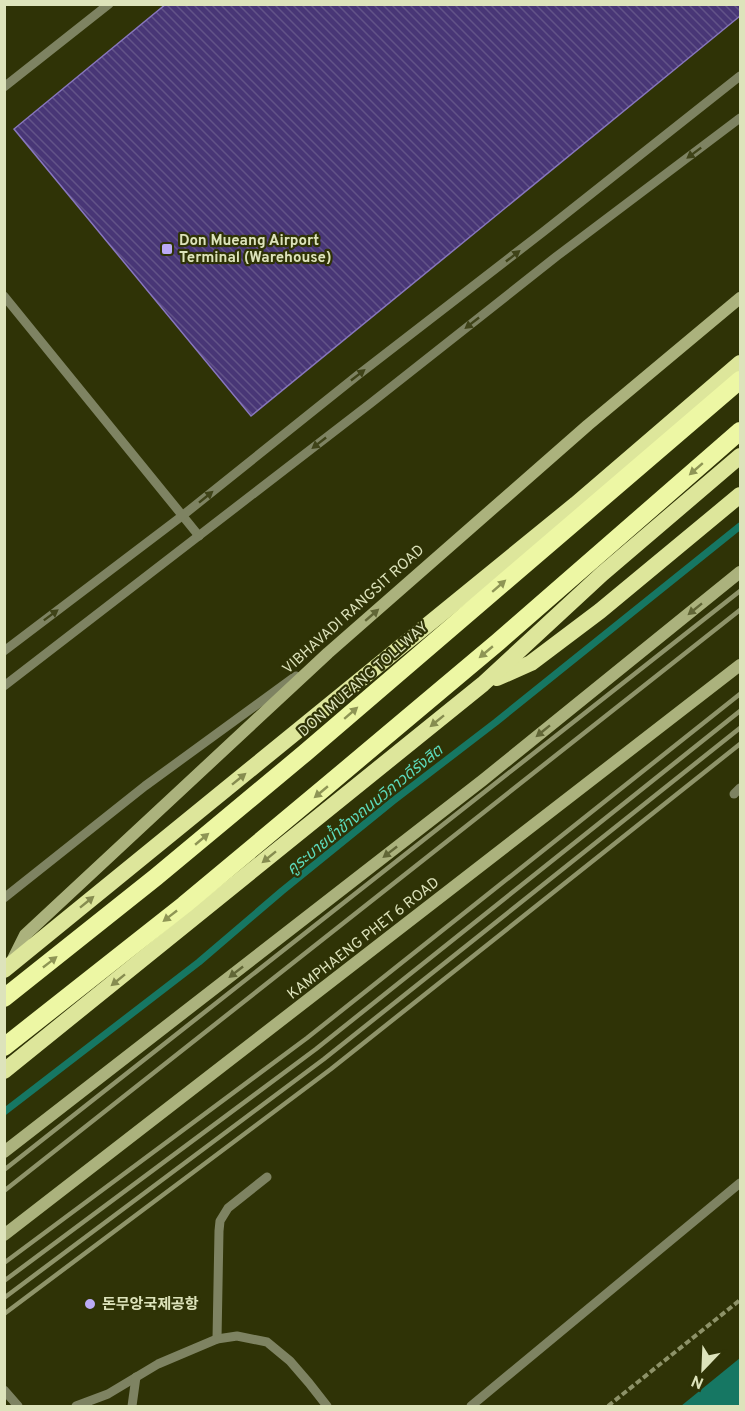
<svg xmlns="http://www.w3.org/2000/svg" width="745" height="1411" viewBox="0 0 745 1411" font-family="Overpass,'Noto Sans KR','Noto Sans Thai',sans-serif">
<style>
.water{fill:#167763}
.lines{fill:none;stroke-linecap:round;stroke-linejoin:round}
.stream{stroke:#167763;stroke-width:7}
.building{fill:url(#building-back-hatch);stroke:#8877bd;stroke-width:1.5}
.path{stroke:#8d9268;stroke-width:4;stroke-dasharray:6 3;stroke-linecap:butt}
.service{stroke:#7e8362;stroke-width:9}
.secondary{stroke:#abb27d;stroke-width:12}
.trunk{stroke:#dde69b;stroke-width:16}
.motorway{stroke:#edf7a4;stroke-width:18}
.rail{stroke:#8f946a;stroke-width:4.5}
.oneway{fill:#3f4318}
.oneway2{fill:#8e9555}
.oneway3{fill:#616636}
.oneway4{fill:#868c50}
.poi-dot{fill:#bbaaf6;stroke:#2f3306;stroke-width:2}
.labels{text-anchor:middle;stroke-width:4.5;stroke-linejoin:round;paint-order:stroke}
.poi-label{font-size:15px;font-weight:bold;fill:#dde3bb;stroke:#2f3306;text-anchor:start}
.street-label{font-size:15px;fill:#dde3bb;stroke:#2f3306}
.water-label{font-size:16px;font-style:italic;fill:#5cdabb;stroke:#2f3306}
</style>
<defs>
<pattern id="building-back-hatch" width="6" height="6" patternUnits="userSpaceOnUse" patternTransform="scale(1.5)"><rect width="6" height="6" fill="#483676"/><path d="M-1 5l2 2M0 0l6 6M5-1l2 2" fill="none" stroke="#625388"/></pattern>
</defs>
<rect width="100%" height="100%" fill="#2f3306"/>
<path class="water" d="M740 1358V1406H681Z"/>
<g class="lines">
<path class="stream" d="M4 1112 199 962 282 891 393 801 496 722 740 526"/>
</g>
<path class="building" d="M166 4H740V16L251 416 14 129Z"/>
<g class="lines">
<path class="path" d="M608 1406 740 1300"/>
<g class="service">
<path d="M4 87 109 4"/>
<path d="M4 296 199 536"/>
<path d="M4 651 182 516 358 375 543 232 740 76"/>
<path d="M4 686 371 403 557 256 740 118"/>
<path d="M734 794 740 788"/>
<path d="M4 898 145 786 296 676"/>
<path d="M217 1339 219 1231 220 1221 228 1208 267 1177"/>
<path d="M4 1390 18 1406"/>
<path d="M76 1406 108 1394 158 1364 217 1339 237 1336 267 1342 290 1361 309 1383 327 1406"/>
<path d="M132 1406 136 1377"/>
<path d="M471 1406 740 1183"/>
</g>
<g class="secondary">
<path d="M13 959 25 935 328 653 588 425 740 298"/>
<path d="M4 1152 483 780 740 572"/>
<path d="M4 1235 740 665"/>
</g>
<g class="trunk">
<path d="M497 678 531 663 600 611 740 495"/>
<path d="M4 970 576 504 740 363"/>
<path d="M4 1071 483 684 602 574 740 456"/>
</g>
<g class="motorway">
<path d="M4 998 156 877 305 753 740 380"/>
<path d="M4 1047 184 905 323 789 498 642 740 431"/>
</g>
<g class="rail">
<path d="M4 1170 740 591"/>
<path d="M4 1191 740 610"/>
<path d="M4 1263 307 1038 740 694"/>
<path d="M4 1281 316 1049 740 711"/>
<path d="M4 1298 324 1059 740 728"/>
<path d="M4 1314 331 1069 740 744"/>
</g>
</g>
<defs><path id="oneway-solid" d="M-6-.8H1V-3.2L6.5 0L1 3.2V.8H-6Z" transform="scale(1.5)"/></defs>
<g class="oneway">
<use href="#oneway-solid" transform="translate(694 153) rotate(143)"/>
<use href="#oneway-solid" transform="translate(513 256) rotate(-38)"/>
<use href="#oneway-solid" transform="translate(472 323) rotate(142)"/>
<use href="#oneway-solid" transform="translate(358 375) rotate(-38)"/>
<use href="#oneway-solid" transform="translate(319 443) rotate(142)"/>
<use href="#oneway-solid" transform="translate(206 497) rotate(-39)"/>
<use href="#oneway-solid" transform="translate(51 615) rotate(-37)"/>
</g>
<g class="oneway2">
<use href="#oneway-solid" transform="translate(696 469) rotate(139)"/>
<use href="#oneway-solid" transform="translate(499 586) rotate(-41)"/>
<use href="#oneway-solid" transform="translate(486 652) rotate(140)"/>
<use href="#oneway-solid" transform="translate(351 713) rotate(-41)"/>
<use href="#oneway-solid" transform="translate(321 792) rotate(140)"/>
<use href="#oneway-solid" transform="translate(202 839) rotate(-40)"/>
<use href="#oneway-solid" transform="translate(170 916) rotate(142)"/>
<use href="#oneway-solid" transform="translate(50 962) rotate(-38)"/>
</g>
<g class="oneway3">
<use href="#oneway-solid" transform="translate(695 609) rotate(141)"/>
<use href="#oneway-solid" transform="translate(372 615) rotate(-41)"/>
<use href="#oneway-solid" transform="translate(543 731) rotate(141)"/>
<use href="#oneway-solid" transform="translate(390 852) rotate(142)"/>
<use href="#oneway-solid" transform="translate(236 972) rotate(142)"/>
</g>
<g class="oneway4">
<use href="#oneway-solid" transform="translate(437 721) rotate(141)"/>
<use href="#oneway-solid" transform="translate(239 779) rotate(-39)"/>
<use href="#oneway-solid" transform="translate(269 857) rotate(141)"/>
<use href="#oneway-solid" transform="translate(87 902) rotate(-39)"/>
<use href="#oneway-solid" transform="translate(118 980) rotate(141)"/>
</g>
<g class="poi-dot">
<rect x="161" y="243" width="12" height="12" rx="3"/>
<circle cx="90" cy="1304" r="6"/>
</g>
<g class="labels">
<g class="poi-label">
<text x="179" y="245">Don Mueang Airport<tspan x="179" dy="17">Terminal (Warehouse)</tspan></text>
<text x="102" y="1309">돈무앙국제공항</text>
</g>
<g class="street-label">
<text transform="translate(353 609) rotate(-42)" y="5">VIBHAVADI RANGSIT ROAD</text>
<text transform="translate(363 679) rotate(-41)" y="5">DON MUEANG TOLLWAY</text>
<text transform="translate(363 938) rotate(-38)" y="5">KAMPHAENG PHET 6 ROAD</text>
</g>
<g class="water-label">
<text transform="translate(364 809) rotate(-39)" y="6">คูระบายน้ำข้างถนนวิภาวดีรังสิต</text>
</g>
</g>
<rect width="745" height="1411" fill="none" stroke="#dde3bb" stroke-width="12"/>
<g transform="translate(703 1369) rotate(203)" stroke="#2f3306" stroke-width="4.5" paint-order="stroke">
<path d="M0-4.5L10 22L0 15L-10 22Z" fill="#dde3bb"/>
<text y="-9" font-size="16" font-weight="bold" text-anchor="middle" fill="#dde3bb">N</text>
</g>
</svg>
